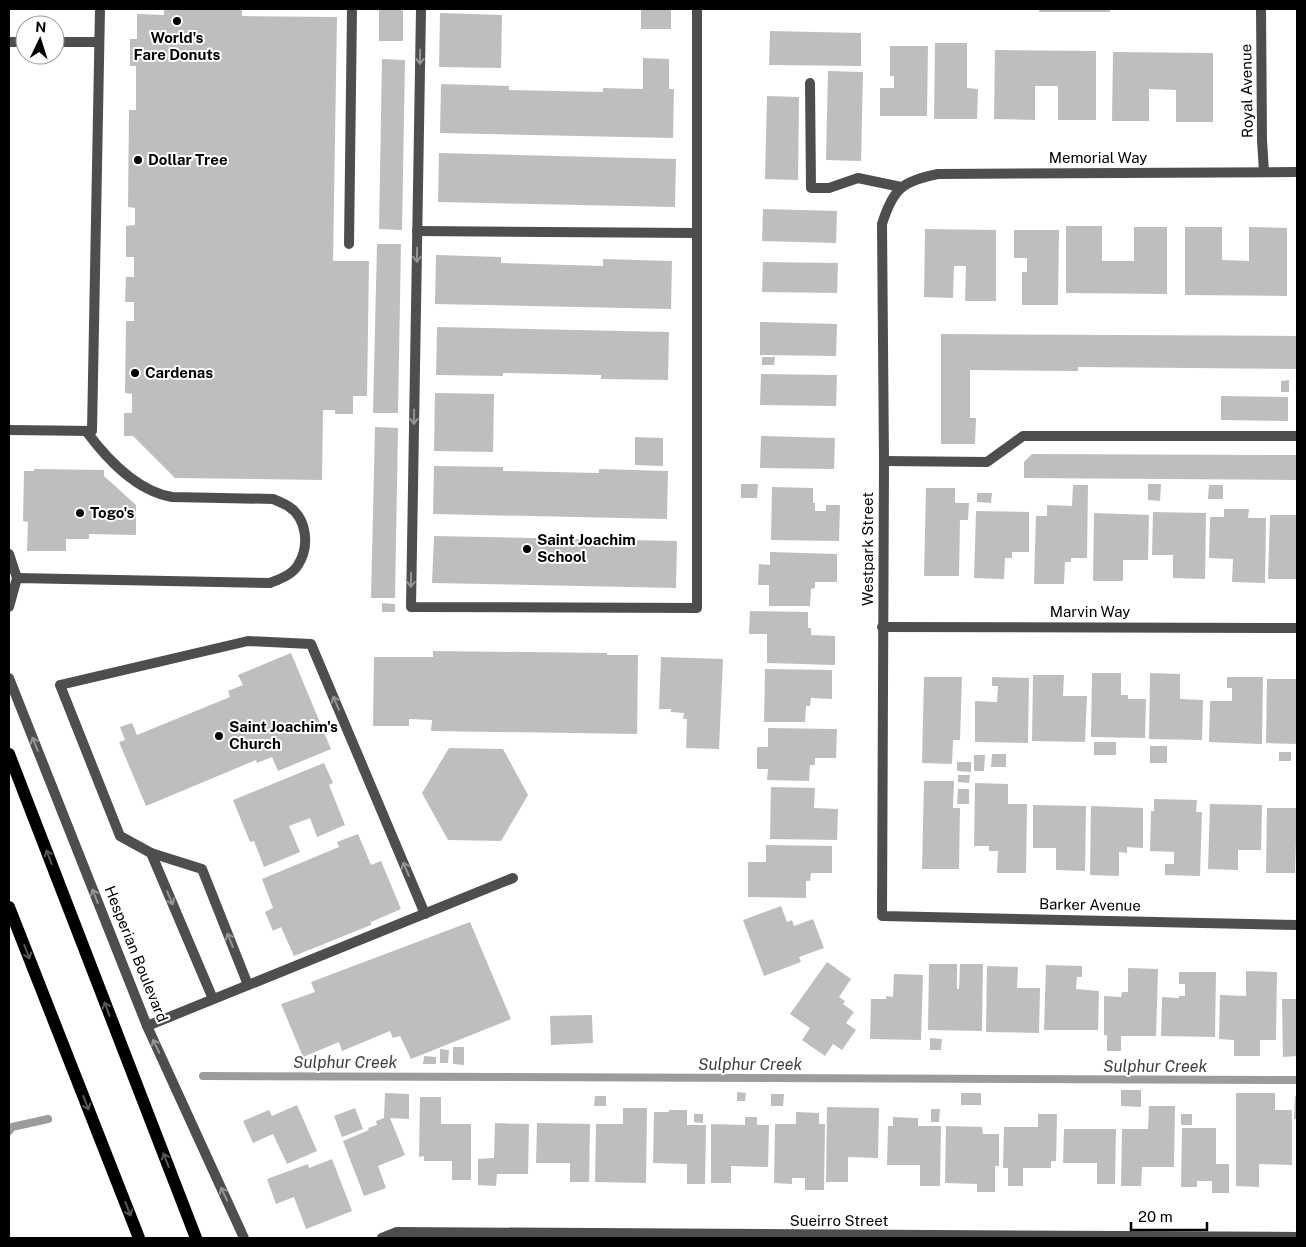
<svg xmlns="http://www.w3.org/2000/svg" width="1306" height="1247" viewBox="0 0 1306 1247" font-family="'Public Sans',sans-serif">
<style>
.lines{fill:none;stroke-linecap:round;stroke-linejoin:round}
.stream{stroke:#9c9c9c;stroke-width:8}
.building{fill:#bebebe}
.service{stroke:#4e4e4e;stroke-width:10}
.minor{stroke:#4e4e4e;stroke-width:10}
.primary{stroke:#000;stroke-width:12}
.oneway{stroke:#959595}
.oneway2{stroke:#595959}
.poi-dot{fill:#000;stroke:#fff;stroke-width:2}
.labels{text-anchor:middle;stroke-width:4;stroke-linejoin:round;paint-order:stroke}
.poi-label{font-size:15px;font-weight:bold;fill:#000;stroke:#fff;text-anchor:start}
.street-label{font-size:15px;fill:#000;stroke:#fff}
.water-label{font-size:16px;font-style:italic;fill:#3d3d3d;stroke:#fff}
</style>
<rect width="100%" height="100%" fill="#fff"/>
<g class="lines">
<g class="stream">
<path d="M203 1076 1297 1080"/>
<path d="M9 1131 12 1127 48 1119"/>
</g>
</g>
<g class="building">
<path d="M164 9H242V16L337 17 333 261H369L367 396H353V414H335V410H323L322 480 175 478 133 436H124V413H132V394L125 393 126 321H134V302H125L126 277H134V257H126V226L135 225V208L128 207 129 110H136V66H130V39H137V14L164 15Z"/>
<rect x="379" y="9" width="24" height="32"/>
<rect x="641" y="9" width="30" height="20"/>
<rect x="1039" y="9" width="71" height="3"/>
<path d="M440 13 502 15 501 68 439 67Z"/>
<path d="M770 31 861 33V66L769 65Z"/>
<path d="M935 43H967V88L978 89 977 119H934Z"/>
<path d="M890 46H928L927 116H880V88H894V76H890Z"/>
<path d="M995 50 1096 51V120H1058V86H1035V120L994 119Z"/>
<path d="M1113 52 1213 53V122H1176V90L1149 89V121H1112Z"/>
<path d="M643 58 669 59V89H674L673 138 440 133 441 84 509 86V90L603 92V88L643 89Z"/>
<path d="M382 59 405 60 402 230 379 229Z"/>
<path d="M828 71 863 72 861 161 826 160Z"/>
<path d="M767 96 799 97 798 180 765 179Z"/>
<path d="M439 153 676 159 675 207 438 202Z"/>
<path d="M763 209 837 211 836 243 762 241Z"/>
<path d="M1066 226H1102V261H1134V227H1167V294L1066 293Z"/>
<path d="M1185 227H1222V260L1249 261V227L1287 228V296L1185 295Z"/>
<path d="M925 229 996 230V301H965L966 266H954L953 298 924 297Z"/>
<path d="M1014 230H1059L1058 305H1022V272H1027V258H1014Z"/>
<path d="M377 244H401L398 413H373Z"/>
<path d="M436 255 501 257V263L603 266V259L672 261 671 309 435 304Z"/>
<path d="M763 262 838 263 837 293 762 292Z"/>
<path d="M760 322 837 324 836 356 760 355Z"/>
<path d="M437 327 669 332 668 380 601 379V375L503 373V376L436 375Z"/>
<path d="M941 334 1297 336V369L1078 367V371L970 370V418H976L975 444H941Z"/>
<path d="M762 357H775L774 365H762Z"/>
<path d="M761 374 837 375 836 406 760 405Z"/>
<path d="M1289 380V392H1281V381Z"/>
<path d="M435 393 494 394 493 452 434 451Z"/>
<path d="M1221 396 1288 397V421L1221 420Z"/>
<path d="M375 427 398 428 395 598H371Z"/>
<path d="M761 436 835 438 834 469 760 468Z"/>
<path d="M635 437 663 438V466L635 465Z"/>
<path d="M1032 454 1297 455V480L1024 478V462Z"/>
<path d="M434 466 503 467V471L599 473V469L668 471 667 519 433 514Z"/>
<path d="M34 469 104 470V476L136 505V535L89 534V539H66V551H27L28 522 23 521 24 471H34Z"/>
<path d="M741 484H758L757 498H741Z"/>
<path d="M1148 484H1161L1160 501 1148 500Z"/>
<path d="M1073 485H1088L1087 558H1071V562H1065L1064 584H1034L1036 516H1047V505L1072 506Z"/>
<path d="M1209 485H1223V499H1208Z"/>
<path d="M772 487 813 488V503H815V511H826V505H840L839 541 771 540Z"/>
<path d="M926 488H955V503H969L968 520H960L959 576H924Z"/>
<path d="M977 493H992L991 503 977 502Z"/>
<path d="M1224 509H1249L1248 518H1266L1265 583 1232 582 1233 559 1209 558 1210 517H1224Z"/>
<path d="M976 511 1029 512V552H1012V558H1005L1004 579 974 578Z"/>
<path d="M1153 512 1206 513 1205 579 1173 578V555H1152Z"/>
<path d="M1094 513 1149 515 1148 560H1123V581H1093Z"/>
<path d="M1270 515H1297V579H1268Z"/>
<path d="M434 536 677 541 676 588 432 583Z"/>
<path d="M770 552 837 554V582H815V588L811 589 810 606H769V585H758L759 564 770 565Z"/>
<path d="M382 603 395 604V612H382Z"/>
<path d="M750 611 808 612V628H811V635L835 636V665L767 663V634H749Z"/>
<path d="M433 651 607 653V655H638L637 734 431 731 432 720 409 719V726H373L374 657H433Z"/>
<path d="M291 653 331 749 278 771 272 757 257 763 256 760 146 806 119 742 125 740 120 727 132 723 137 735 230 697 228 691 243 685 238 675Z"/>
<path d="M661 657 723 659 719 749 686 748 687 719H683L684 713 671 712V709H659Z"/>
<path d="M765 669 832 670V699L811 698 810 706H806L805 722H764Z"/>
<path d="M1092 673H1121V695H1128V699H1146L1145 738 1091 737Z"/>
<path d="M1150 673 1180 674V699L1203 700 1202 740 1149 739Z"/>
<path d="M1033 675H1064L1063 696H1087L1085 742 1032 741Z"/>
<path d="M924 677H962L960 740H953L952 764 922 763Z"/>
<path d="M992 677 1029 678 1028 743 975 742V701L997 702 998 686H992Z"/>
<path d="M1227 677H1263L1262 744 1209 742 1210 701H1232V688H1227Z"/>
<path d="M1267 679H1297V744L1266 743Z"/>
<path d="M768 728 837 729 836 758H815V765H810L809 781 767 780 768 769H757V747H768Z"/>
<rect x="1094" y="742" width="22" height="13"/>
<rect x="1150" y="746" width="17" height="17"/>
<path d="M449 748 503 749 528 795 501 841 448 840 422 793Z"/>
<rect x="1279" y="752" width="12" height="9"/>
<path d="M992 754H1006V767H991Z"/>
<path d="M974 755H985L984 771H974Z"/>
<path d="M957 762H971V772L957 771Z"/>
<path d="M324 763 333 783 329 785 345 825 317 837 310 818 289 826 300 852 264 867 254 841 250 842 233 800Z"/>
<path d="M958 775H970L969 783 958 782Z"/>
<path d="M924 781H954L953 808H960L959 869H922Z"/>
<path d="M975 783 1008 784V804H1027L1026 873H997L998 851H989V846H974Z"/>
<path d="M771 787 815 788 814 808 838 809 837 840 770 839Z"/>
<path d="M958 789H969V804H957Z"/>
<path d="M1154 799 1197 800 1196 812H1202L1200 876 1165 875V864H1174V852L1150 851 1151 811H1154Z"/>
<path d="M1210 804 1262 805 1261 850H1238V870L1208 869Z"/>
<path d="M1033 805 1086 806 1085 871 1056 870V848H1033Z"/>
<path d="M1091 806 1143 808V848L1127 847V853L1119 852V876L1090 875Z"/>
<path d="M1267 808H1297L1295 873H1266Z"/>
<path d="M358 834 371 865 381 861 401 909 371 922V925L294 956 281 927 273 931 265 912 273 908 262 879 339 847 337 842Z"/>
<path d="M766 845 832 846V873H811L810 881H806V898L748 897V862H766Z"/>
<path d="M781 906 787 922 792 920 794 926 813 919 824 948 799 957 801 962 764 976 743 920Z"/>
<path d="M470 922 511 1019 411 1059 400 1036 393 1038 390 1031 342 1051 339 1042 303 1057 281 1004 315 992 311 982Z"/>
<path d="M827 962 851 979 839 997 845 1001 843 1004 854 1012 846 1023 856 1030 842 1050 833 1044 825 1056 802 1040 810 1028 790 1014Z"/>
<path d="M929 964H957V989H959L960 964H983L982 1031 928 1030Z"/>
<path d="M1046 965 1082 966V977H1077L1076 989 1099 991 1098 1030H1044Z"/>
<path d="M987 966 1018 967 1017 988H1040L1039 1033 986 1032Z"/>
<path d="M1128 968 1158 969 1156 1036H1121V1051H1107V1035H1104V996L1121 997 1122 992H1128Z"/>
<path d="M1246 971 1277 972 1276 1040H1260V1056H1234V1040L1219 1039 1220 995 1246 996Z"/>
<path d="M1179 972H1216L1215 1037 1161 1036 1162 997 1179 998V996H1185V984H1179Z"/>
<path d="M894 974 923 975 921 1040 870 1039 871 999H886V996L893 997Z"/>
<path d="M1282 999H1297V1056L1283 1057Z"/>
<path d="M592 1015 593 1043 551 1045 550 1016Z"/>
<path d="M930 1038 942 1039 941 1050H930Z"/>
<path d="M453 1047H464V1065L453 1064Z"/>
<path d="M440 1049 449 1050 448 1063H440Z"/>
<path d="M424 1056 436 1057V1064H423Z"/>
<path d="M1121 1090H1141V1107L1121 1106Z"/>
<path d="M737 1092 746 1093 745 1101H737Z"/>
<path d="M385 1093 409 1094V1119L390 1118 405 1155 378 1166 386 1188 364 1196 343 1141 369 1130 368 1128 377 1125 376 1121 384 1118Z"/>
<rect x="961" y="1093" width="20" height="12"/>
<path d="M1236 1093H1275V1110H1292V1165L1259 1164V1187L1236 1186Z"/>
<path d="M771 1094H784L783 1106H771Z"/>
<path d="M595 1096H606V1106H594Z"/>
<path d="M1295 1096H1297V1119H1294Z"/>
<path d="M420 1097H441V1124H471V1180H452V1161H424V1156L419 1157Z"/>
<path d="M297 1105 317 1151 287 1164 273 1134 253 1143 243 1121 269 1110 272 1116Z"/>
<path d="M1149 1106H1175L1174 1167H1142L1141 1186H1121L1122 1129H1148Z"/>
<path d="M827 1107 879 1108 878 1158 848 1157V1182H826Z"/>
<path d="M355 1108 363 1129 342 1137 334 1116Z"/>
<path d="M623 1108H647L646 1183 595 1182 596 1124H623Z"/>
<path d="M931 1109H940L939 1122H931Z"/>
<path d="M669 1110H687V1125H706L705 1184H687V1164L653 1163 654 1112H669Z"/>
<path d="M796 1112 819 1113V1124H825L824 1190H805V1178H792V1184L774 1183 775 1124H796Z"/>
<path d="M694 1114H703V1123L694 1122Z"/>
<path d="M1038 1114H1057L1056 1161H1051V1168H1023V1186H1008V1168H1003L1004 1127H1038Z"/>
<rect x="1181" y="1114" width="11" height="11"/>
<path d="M745 1117H757V1125H769L768 1167 731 1166V1183H711V1124L745 1125Z"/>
<path d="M893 1117 918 1118V1126H941L940 1186H920V1165H887L888 1126H893Z"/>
<path d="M495 1123 529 1124 528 1174H497L496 1186 478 1185V1159L494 1158Z"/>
<path d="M537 1123 590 1124 589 1182H570V1163H536Z"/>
<path d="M946 1126 982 1127 983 1134H999V1166H995V1192H977V1184L945 1183Z"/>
<path d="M1182 1128H1216V1164H1229V1193H1212V1181H1197V1187H1181Z"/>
<path d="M1064 1129H1116L1115 1184H1097V1163H1063Z"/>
<path d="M332 1159 352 1211 306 1229 294 1197 276 1204 267 1179 308 1164 309 1168Z"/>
</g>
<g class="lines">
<g class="service">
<path d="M9 42H25"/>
<path d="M55 42H99"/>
<path d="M810 83 811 188H829L858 178 901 187"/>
<path d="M417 231 697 233"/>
<path d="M349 244 352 9"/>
<path d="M9 430 92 431 100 9"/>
<path d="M884 461 987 462 1023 436H1297"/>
<path d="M9 554 17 578"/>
<path d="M9 607 17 578 270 583C280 579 292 575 298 565 310 546 307 518 288 506 283 503 278 501 273 499L172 497C136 491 107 459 86 431"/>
<path d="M151 853 213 999"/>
<path d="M248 985 202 869 151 853 120 836 60 685 248 641 311 644 425 914"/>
<path d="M147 1026 513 878"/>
</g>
<g class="minor">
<path d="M421 9 411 607 697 608V9"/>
<path d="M1261 9 1262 140 1264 172"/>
<path d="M1297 172 938 174C902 181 893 189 882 224L884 461 882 916 1297 925"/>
<path d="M882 627 1297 628"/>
<path d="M9 678 147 1026 244 1238"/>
<path d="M382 1238 397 1232 1297 1237"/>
</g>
<g class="primary">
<path d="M9 754 196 1238"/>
<path d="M9 907 139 1238"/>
</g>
</g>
<defs><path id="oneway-shaft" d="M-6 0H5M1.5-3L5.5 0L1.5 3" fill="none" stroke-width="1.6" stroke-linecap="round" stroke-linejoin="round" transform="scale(1.25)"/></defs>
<g class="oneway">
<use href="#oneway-shaft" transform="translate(420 57) rotate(91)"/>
<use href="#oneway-shaft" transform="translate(417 255) rotate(91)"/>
<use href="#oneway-shaft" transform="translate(414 417) rotate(91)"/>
<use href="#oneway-shaft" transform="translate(411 580) rotate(91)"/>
<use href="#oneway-shaft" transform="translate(336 703) rotate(-113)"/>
<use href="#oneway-shaft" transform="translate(35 744) rotate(-112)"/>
<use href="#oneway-shaft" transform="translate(406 869) rotate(-113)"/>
<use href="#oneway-shaft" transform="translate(95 896) rotate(-112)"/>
<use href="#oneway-shaft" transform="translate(170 898) rotate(67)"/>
<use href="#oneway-shaft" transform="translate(230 940) rotate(-112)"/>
<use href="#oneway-shaft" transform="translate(156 1046) rotate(-115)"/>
<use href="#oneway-shaft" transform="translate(224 1194) rotate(-115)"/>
</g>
<g class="oneway2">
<use href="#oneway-shaft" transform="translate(49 857) rotate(-111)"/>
<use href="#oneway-shaft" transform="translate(27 952) rotate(69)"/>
<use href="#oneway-shaft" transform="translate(107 1009) rotate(-111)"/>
<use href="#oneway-shaft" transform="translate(86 1103) rotate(69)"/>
<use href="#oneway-shaft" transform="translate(166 1160) rotate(-111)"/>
<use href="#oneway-shaft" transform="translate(128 1209) rotate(69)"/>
</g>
<g class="poi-dot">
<circle cx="177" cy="21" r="5"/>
<circle cx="138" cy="160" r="5"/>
<circle cx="135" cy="373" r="5"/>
<circle cx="80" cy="513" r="5"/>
<circle cx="527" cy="549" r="5"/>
<circle cx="219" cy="736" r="5"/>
</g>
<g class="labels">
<g class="poi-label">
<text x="177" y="43" text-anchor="middle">World's<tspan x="177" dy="17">Fare Donuts</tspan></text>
<text x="148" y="165">Dollar Tree</text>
<text x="145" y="378">Cardenas</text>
<text x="90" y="518">Togo's</text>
<text x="537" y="545">Saint Joachim<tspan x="537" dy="17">School</tspan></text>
<text x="229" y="732">Saint Joachim's<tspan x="229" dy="17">Church</tspan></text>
</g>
<g class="street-label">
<text transform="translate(1247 91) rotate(-91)" y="5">Royal Avenue</text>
<text x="1098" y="163">Memorial Way</text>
<text transform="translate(868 549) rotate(-90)" y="5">Westpark Street</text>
<text x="1090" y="617">Marvin Way</text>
<text transform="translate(1090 905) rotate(1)" y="5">Barker Avenue</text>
<text transform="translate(136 954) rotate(68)" y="5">Hesperian Boulevard</text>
<text x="839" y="1226">Sueirro Street</text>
</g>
<g class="water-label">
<text x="345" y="1068">Sulphur Creek</text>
<text x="750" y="1070">Sulphur Creek</text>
<text x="1155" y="1072">Sulphur Creek</text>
</g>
</g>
<rect width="1306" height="1247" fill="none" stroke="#000000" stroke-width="20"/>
<g transform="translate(40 40) rotate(4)"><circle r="24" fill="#ffffff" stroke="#999999"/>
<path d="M0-4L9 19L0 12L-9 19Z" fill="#000000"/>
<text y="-8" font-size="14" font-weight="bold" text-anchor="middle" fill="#000000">N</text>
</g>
<path d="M1131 1222v8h76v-8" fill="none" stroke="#000000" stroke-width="2.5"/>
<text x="1138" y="1222" font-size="15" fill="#000000" stroke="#ffffff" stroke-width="4" paint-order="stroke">20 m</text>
</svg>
